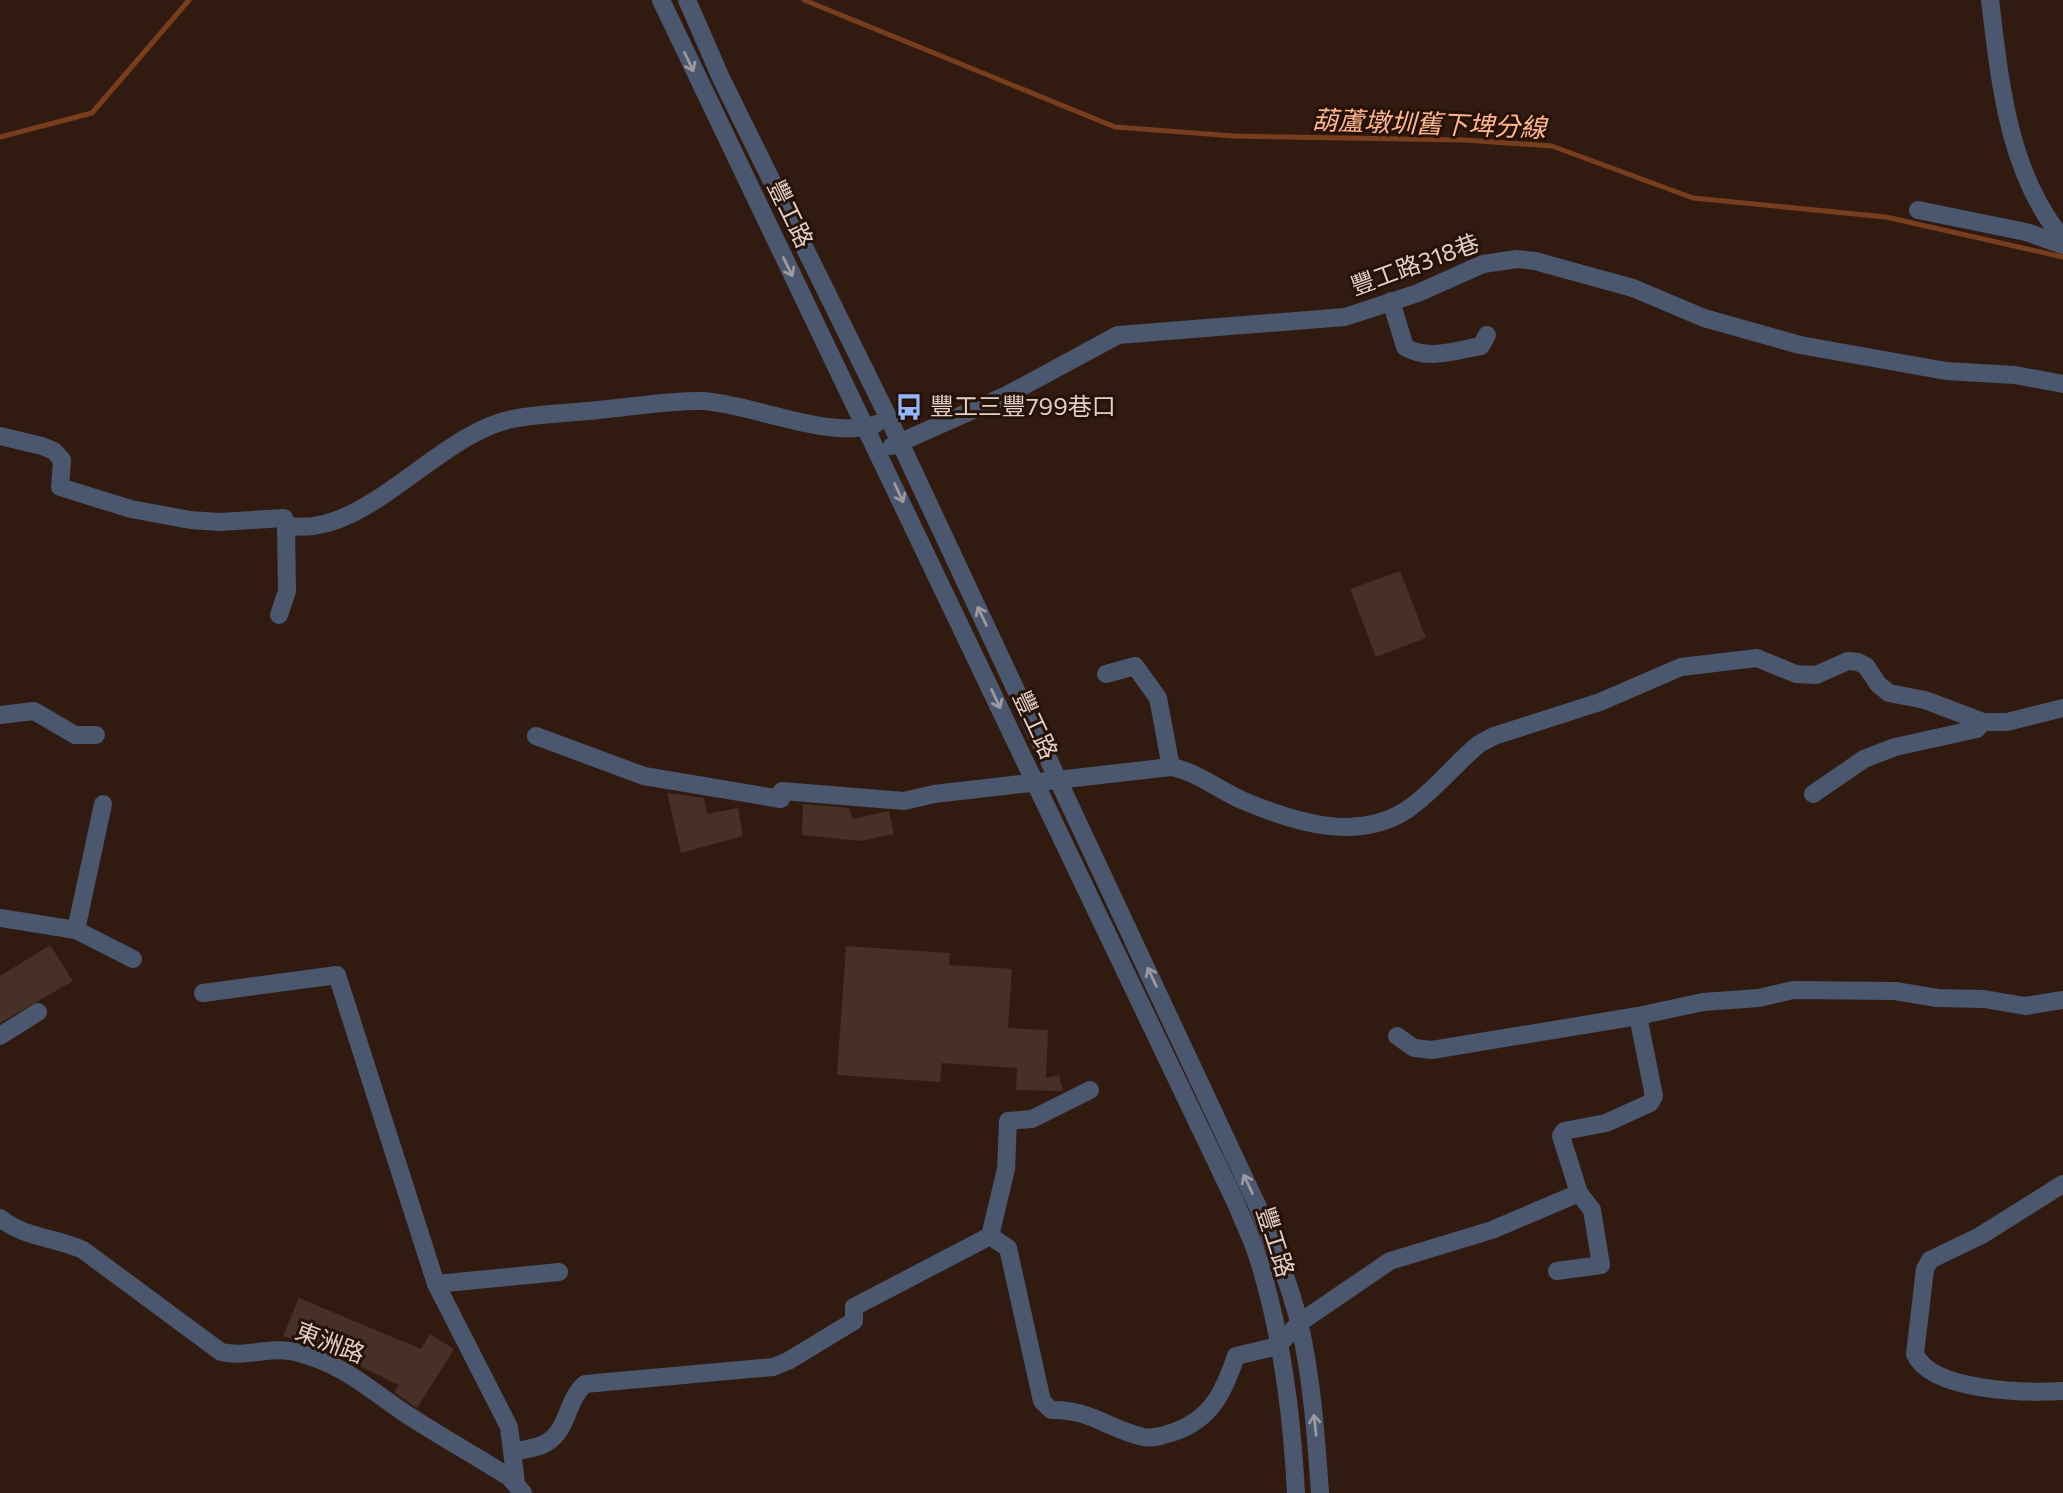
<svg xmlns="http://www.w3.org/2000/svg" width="2063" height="1493" viewBox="0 0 2063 1493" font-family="Commissioner,'Noto Sans TC',sans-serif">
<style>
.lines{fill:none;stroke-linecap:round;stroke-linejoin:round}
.stream{stroke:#783d1d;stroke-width:5}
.building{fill:#473025}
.minor{stroke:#4a576f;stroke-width:18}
.oneway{stroke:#9c9aa0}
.labels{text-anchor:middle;stroke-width:6;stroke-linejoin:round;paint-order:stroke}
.street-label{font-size:24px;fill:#dfd0c9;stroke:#271208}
.poi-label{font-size:24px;fill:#dfd0c9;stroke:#271208;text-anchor:start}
.water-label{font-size:26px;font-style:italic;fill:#ffb691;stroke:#271208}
</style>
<rect width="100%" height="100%" fill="#311b11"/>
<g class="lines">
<g class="stream">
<path d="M804 0 1115 127 1234 136 1464 140 1552 146 1693 198 1886 217 2063 257"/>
<path d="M0 137 92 113 189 0"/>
</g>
</g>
<g class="building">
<path d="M1400 571 1426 638 1376 657 1350 589Z"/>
<path d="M667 793 704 798 707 814 738 808 743 836 681 853Z"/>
<path d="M803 804 849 808 853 819 889 811 894 834 860 841 802 835Z"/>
<path d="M50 945 73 981 0 1023V976Z"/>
<path d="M846 946 950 953 949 965 1012 969 1008 1028 1048 1030 1046 1078 1059 1075 1063 1091 1016 1090 1017 1068 942 1063 940 1082 837 1075Z"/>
<path d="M299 1298 421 1349 430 1334 454 1349 417 1408 394 1392 399 1385 331 1352 283 1336Z"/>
</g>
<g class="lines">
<g class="minor">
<path d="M661 0 1235 1201C1243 1221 1253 1240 1259 1261 1282 1335 1292 1416 1296 1493"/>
<path d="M687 0 721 78 889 419 1257 1205C1273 1243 1289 1282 1299 1322 1312 1378 1316 1436 1320 1493"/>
<path d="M1990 0C2000 82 2008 173 2063 239"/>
<path d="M1918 210 2026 232 2063 245"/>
<path d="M1391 301 1405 347C1428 361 1457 350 1481 346L1487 335"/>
<path d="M0 436 42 446 54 451 62 460 60 487 131 509 190 520 220 522 284 518 286 525C362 542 437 434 512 419 543 413 576 413 608 409 639 406 672 400 704 401 751 404 833 441 876 424"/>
<path d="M892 446 1007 395 1118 335 1345 317 1418 293 1483 264 1517 259 1535 261 1633 288 1704 318 1800 345 1946 371 2015 375 2063 384"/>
<path d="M279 615 287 591 286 525"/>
<path d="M1106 674 1135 666 1158 698 1171 767"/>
<path d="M0 715 34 711 75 735H96"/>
<path d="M536 736 644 776 781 799 782 791 904 801 934 794 1171 767C1196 771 1220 791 1244 801 1294 822 1358 843 1408 809 1434 791 1455 764 1479 744L1494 736 1600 702 1681 667 1757 658 1796 674 1816 675 1848 661 1858 662 1866 666 1878 684 1889 693 1925 700 1983 722H2007L2063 708"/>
<path d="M1813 794 1864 759 1895 747 1977 729 1983 722"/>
<path d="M0 918 76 930 133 959"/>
<path d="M76 930 103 804"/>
<path d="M203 993 337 975 436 1284 509 1427 516 1483"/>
<path d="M0 1036 38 1012"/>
<path d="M1397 1036 1414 1048 1432 1050 1638 1016"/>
<path d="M2063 1184 1980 1236 1930 1260 1925 1269 1915 1354C1932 1392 2028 1393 2063 1391"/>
<path d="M0 1218C24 1238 56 1237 83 1250L221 1352C247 1358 269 1346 295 1352 343 1364 365 1386 403 1412 438 1435 474 1455 509 1477L523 1493"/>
<path d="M990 1236 1006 1169 1008 1121 1032 1119 1090 1090"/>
<path d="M1557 1271 1601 1265 1592 1210 1579 1193"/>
<path d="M436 1284 559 1272"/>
<path d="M514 1452C524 1449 538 1448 546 1443 569 1430 566 1400 585 1384L773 1367 788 1361 854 1321V1307L990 1236 1008 1248 1042 1401 1051 1410C1090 1409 1108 1429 1143 1437 1154 1439 1164 1435 1174 1432 1212 1419 1224 1391 1236 1356L1278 1346 1299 1323 1390 1261 1492 1230 1579 1193 1561 1136 1564 1131 1606 1123 1650 1103 1654 1096 1638 1016 1703 1002 1759 998 1793 990 1895 991 1937 998 1984 999 2025 1006 2063 1000"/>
</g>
</g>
<defs><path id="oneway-shaft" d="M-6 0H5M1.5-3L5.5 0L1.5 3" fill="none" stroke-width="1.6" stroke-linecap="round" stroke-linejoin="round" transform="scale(1.75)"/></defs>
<g class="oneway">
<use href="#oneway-shaft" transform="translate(689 62) rotate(65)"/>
<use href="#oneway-shaft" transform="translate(788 267) rotate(64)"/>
<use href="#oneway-shaft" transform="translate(899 493) rotate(65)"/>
<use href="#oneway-shaft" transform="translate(982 616) rotate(-115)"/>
<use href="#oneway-shaft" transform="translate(996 699) rotate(65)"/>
<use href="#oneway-shaft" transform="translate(1152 977) rotate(-115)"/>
<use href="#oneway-shaft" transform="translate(1248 1184) rotate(-115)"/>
<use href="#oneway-shaft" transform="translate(1315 1425) rotate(-96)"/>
</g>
<defs>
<symbol id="bus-bare" viewBox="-9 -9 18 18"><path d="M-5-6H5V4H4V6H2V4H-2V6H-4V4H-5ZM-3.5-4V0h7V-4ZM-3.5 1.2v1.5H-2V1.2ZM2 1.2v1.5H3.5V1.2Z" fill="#92b7fd" stroke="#271208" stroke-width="2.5" paint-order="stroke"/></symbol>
</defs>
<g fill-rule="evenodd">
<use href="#bus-bare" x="890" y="388" width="38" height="38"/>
</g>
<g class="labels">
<g class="street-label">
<text transform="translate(790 214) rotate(64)" y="8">豐工路</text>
<text transform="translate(1415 265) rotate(-20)" y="8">豐工路318巷</text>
<text transform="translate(1035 725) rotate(65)" y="8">豐工路</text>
<text transform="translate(1275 1242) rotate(72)" y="8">豐工路</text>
<text transform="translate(330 1343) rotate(21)" y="8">東洲路</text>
</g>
<g class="poi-label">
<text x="930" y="415">豐工三豐799巷口</text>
</g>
<g class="water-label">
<text transform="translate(1429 124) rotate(2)" y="9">葫蘆墩圳舊下埤分線</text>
</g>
</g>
</svg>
